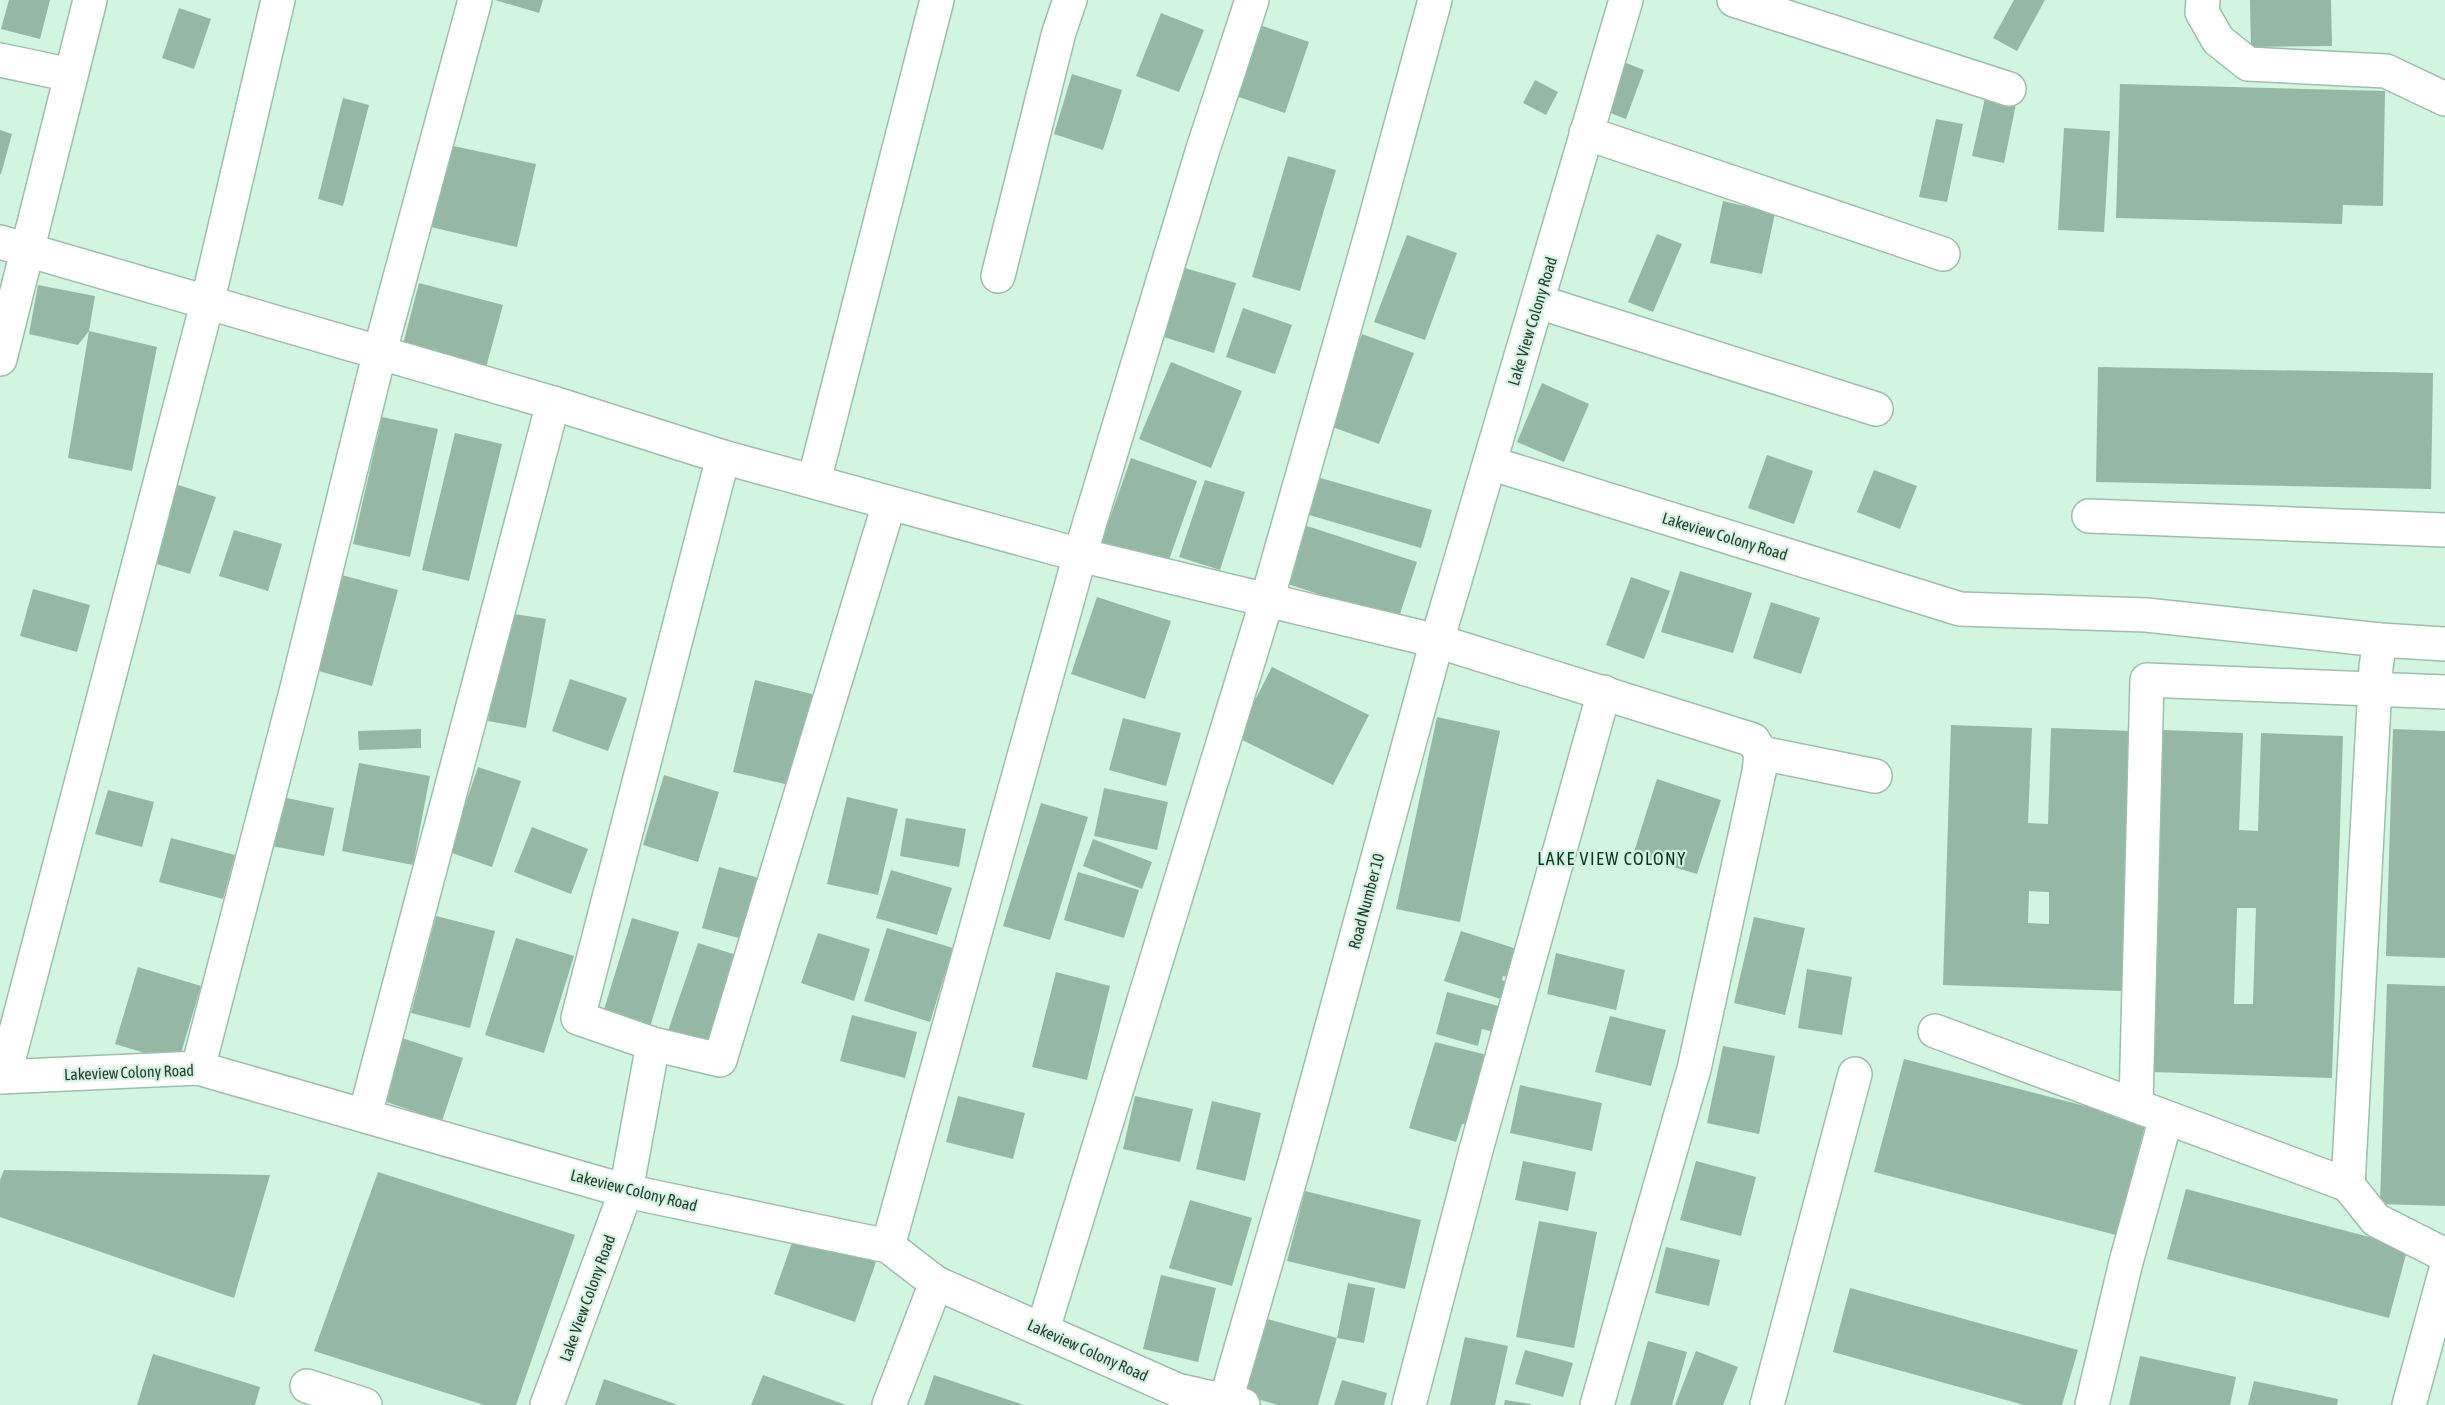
<svg xmlns="http://www.w3.org/2000/svg" width="2445" height="1405" viewBox="0 0 2445 1405" font-family="'Asap Condensed',sans-serif">
<style>
.building{fill:#95b8a4;fill-rule:evenodd}
.lines{fill:none;stroke-linecap:round;stroke-linejoin:round}
.minor-casing{stroke:#9cbfab;stroke-width:36}
.minor{stroke:#fff;stroke-width:33}
.labels{text-anchor:middle;stroke-width:4.5;stroke-linejoin:round;paint-order:stroke}
.street-label{font-size:16px;fill:#2b3a31;stroke:#d1f5df}
.neighbourhood-label{font-size:18px;letter-spacing:1.5px;fill:#073421;stroke:#d1f5df}
</style>
<rect width="100%" height="100%" fill="#d1f5df"/>
<g class="building">
<path d="M9 0H50L40 39 1 29Z"/>
<path d="M495 0H543L539 13Z"/>
<path d="M2014 0H2045L2017 51 1993 38Z"/>
<path d="M2250 0H2331L2332 46 2251 47Z"/>
<path d="M179 8 211 19 194 69 162 58Z"/>
<path d="M1161 13 1204 30 1179 92 1136 76Z"/>
<path d="M1257 24 1309 42 1285 113 1233 95Z"/>
<path d="M1621 61 1644 70 1626 119 1602 110Z"/>
<path d="M1072 74 1122 90 1103 150 1054 134Z"/>
<path d="M1535 80 1558 92 1546 115 1523 103Z"/>
<path d="M2120 84 2385 91 2383 206 2343 205 2342 224 2116 218Z"/>
<path d="M343 98 369 105 343 206 318 199Z"/>
<path d="M1985 98 2016 104 2004 163 1972 156Z"/>
<path d="M1936 119 1963 124 1947 202 1919 197Z"/>
<path d="M2064 128 2110 131 2104 232 2058 230Z"/>
<path d="M0 130 12 134 1 174H0Z"/>
<path d="M440 143 536 164 517 247 422 225Z"/>
<path d="M1288 156 1336 170 1300 291 1252 277Z"/>
<path d="M1723 201 1775 213 1762 274 1710 263Z"/>
<path d="M1657 234 1682 244 1653 312 1628 302Z"/>
<path d="M1407 235 1457 253 1425 340 1374 322Z"/>
<path d="M1185 268 1236 283 1214 353 1164 337Z"/>
<path d="M419 283 503 305 485 371 402 348Z"/>
<path d="M38 285 95 296 89 331 78 345 29 334Z"/>
<path d="M1243 308 1292 325 1275 374 1226 357Z"/>
<path d="M89 331 157 347 132 471 68 458Z"/>
<path d="M1362 334 1414 353 1379 444 1327 425Z"/>
<path d="M1171 362 1242 391 1211 468 1139 439Z"/>
<path d="M2098 367 2433 373 2431 489 2096 482Z"/>
<path d="M1542 383 1589 404 1564 462 1517 442Z"/>
<path d="M382 417 438 429 410 557 353 544Z"/>
<path d="M455 433 502 444 469 581 422 570Z"/>
<path d="M1767 455 1813 471 1794 524 1748 508Z"/>
<path d="M1131 458 1197 481 1165 571 1099 549Z"/>
<path d="M1874 470 1917 486 1900 529 1857 512Z"/>
<path d="M1317 477 1432 510 1421 548 1306 514Z"/>
<path d="M1205 480 1245 492 1220 570 1179 557Z"/>
<path d="M175 484 216 497 190 574 150 562Z"/>
<path d="M1304 525 1417 562 1398 620 1285 583Z"/>
<path d="M234 530 282 544 268 591 219 576Z"/>
<path d="M1680 571 1752 593 1733 653 1661 632Z"/>
<path d="M334 573 398 590 372 686 308 668Z"/>
<path d="M1631 577 1670 591 1644 659 1606 645Z"/>
<path d="M33 589 90 605 77 652 20 636Z"/>
<path d="M1097 597 1171 621 1145 699 1071 674Z"/>
<path d="M1771 602 1820 618 1801 674 1753 658Z"/>
<path d="M508 613 546 619 526 728 488 721Z"/>
<path d="M1272 667 1369 715 1333 785 1236 737Z"/>
<path d="M570 679 627 698 608 751 552 731Z"/>
<path d="M755 680 816 695 794 786 733 772Z"/>
<path d="M1437 717 1500 731 1460 922 1396 909Z"/>
<path d="M1123 718 1181 733 1166 786 1109 770Z"/>
<path d="M1951 725 2032 728 2028 823 2048 824 2051 728 2132 731 2123 991 1943 985ZM2029 891 2049 892V924L2028 923Z"/>
<path d="M421 729V748L359 750 358 731Z"/>
<path d="M2393 729 2445 731V958L2386 956Z"/>
<path d="M2163 730 2243 733 2239 830 2258 831 2261 733 2343 736 2332 1078 2152 1072ZM2237 908H2256L2253 1004H2234Z"/>
<path d="M359 763 430 776 413 865 342 851Z"/>
<path d="M478 767 521 781 492 867 449 852Z"/>
<path d="M664 775 719 792 698 862 643 845Z"/>
<path d="M1657 779 1721 800 1697 874 1633 855Z"/>
<path d="M1104 788 1168 802 1157 850 1094 836Z"/>
<path d="M108 790 154 802 142 847 95 834Z"/>
<path d="M282 797 334 808 324 856 272 846Z"/>
<path d="M847 797 898 809 878 895 827 884Z"/>
<path d="M1041 803 1088 817 1050 940 1003 926Z"/>
<path d="M906 818 966 829 959 867 900 856Z"/>
<path d="M532 827 588 849 571 894 514 872Z"/>
<path d="M171 838 235 855 223 899 159 882Z"/>
<path d="M1093 839 1152 862 1142 889 1083 866Z"/>
<path d="M719 867 759 878 742 939 702 928Z"/>
<path d="M891 870 952 888 937 935 876 918Z"/>
<path d="M1078 872 1139 890 1124 938 1064 920Z"/>
<path d="M436 916 495 931 470 1028 411 1013Z"/>
<path d="M1754 917 1805 928 1785 1015 1734 1003Z"/>
<path d="M632 918 679 932 650 1027 603 1013Z"/>
<path d="M887 928 953 948 930 1022 864 1001Z"/>
<path d="M1461 931 1520 950 1511 978 1503 976 1502 980 1509 983 1504 1000 1444 981Z"/>
<path d="M818 933 870 949 854 1001 801 983Z"/>
<path d="M516 938 574 956 544 1053 485 1035Z"/>
<path d="M698 943 743 957 713 1046 668 1031Z"/>
<path d="M1556 953 1625 970 1616 1010 1547 994Z"/>
<path d="M138 967 201 986 178 1063 115 1044Z"/>
<path d="M1807 969 1852 977 1842 1035 1798 1028Z"/>
<path d="M1056 972 1110 986 1087 1080 1032 1067Z"/>
<path d="M2387 984 2445 986V1206L2380 1204Z"/>
<path d="M1447 992 1502 1007 1494 1032 1482 1029 1478 1046 1436 1034Z"/>
<path d="M852 1015 917 1032 905 1078 840 1061Z"/>
<path d="M1610 1016 1666 1030 1651 1086 1595 1072Z"/>
<path d="M402 1038 463 1058 442 1121 381 1100Z"/>
<path d="M1435 1042 1491 1056 1474 1124H1462L1456 1142 1409 1128Z"/>
<path d="M1723 1046 1775 1056 1759 1134 1707 1123Z"/>
<path d="M1904 1059 2146 1122 2116 1235 1874 1172Z"/>
<path d="M1520 1085 1602 1103 1592 1151 1510 1133Z"/>
<path d="M958 1096 1025 1113 1013 1159 946 1142Z"/>
<path d="M1135 1096 1193 1109 1180 1162 1123 1149Z"/>
<path d="M1212 1101 1261 1113 1245 1181 1196 1169Z"/>
<path d="M1523 1161 1576 1172 1568 1211 1515 1200Z"/>
<path d="M1696 1161 1756 1177 1741 1236 1680 1220Z"/>
<path d="M4 1170 270 1175 234 1298 0 1217V1180Z"/>
<path d="M378 1172 575 1235 516 1405H484L314 1351Z"/>
<path d="M2186 1189 2408 1247 2389 1318 2167 1259Z"/>
<path d="M1305 1191 1421 1220 1405 1289 1287 1261Z"/>
<path d="M1190 1200 1252 1218 1232 1286 1169 1268Z"/>
<path d="M1539 1221 1597 1232 1574 1348 1516 1337Z"/>
<path d="M795 1234 876 1262 855 1322 774 1294Z"/>
<path d="M1666 1247 1720 1260 1709 1306 1655 1293Z"/>
<path d="M1161 1275 1216 1288 1198 1362 1143 1349Z"/>
<path d="M1348 1283 1375 1288 1364 1343 1337 1338Z"/>
<path d="M1850 1288 2078 1350 2062 1405H2024L1833 1352Z"/>
<path d="M1264 1318 1337 1338 1318 1405H1278L1243 1395Z"/>
<path d="M1465 1337 1508 1346 1495 1405H1450Z"/>
<path d="M1648 1341 1687 1352 1672 1405H1630Z"/>
<path d="M1525 1350 1573 1363 1563 1397 1515 1384Z"/>
<path d="M1696 1351 1738 1367 1723 1405H1675Z"/>
<path d="M153 1354 260 1387 255 1405H137Z"/>
<path d="M2140 1356 2236 1377 2230 1405H2129Z"/>
<path d="M763 1375 846 1405H751Z"/>
<path d="M934 1375 1024 1405H924Z"/>
<path d="M604 1379 678 1405H595Z"/>
<path d="M1342 1380 1387 1393 1384 1405H1334Z"/>
<path d="M2254 1381 2338 1399 2337 1405H2248Z"/>
<path d="M1505 1400 1531 1404V1405H1504Z"/>
</g>
<g class="lines">
<defs>
<g id="minor">
<path d="M1734 0 2009 89"/>
<path d="M2203 0 2202 12 2218 40 2248 64 2386 71 2445 99"/>
<path d="M0 60 71 75"/>
<path d="M1586 133 1943 254"/>
<path d="M0 242 553 403 723 457 1080 555 1437 641 1753 740 1761 753 1759 772 1694 1069 1597 1405"/>
<path d="M998 276 1059 32 1070 0"/>
<path d="M1539 302 1876 409"/>
<path d="M0 359 90 0"/>
<path d="M723 457 578 1018 653 1044 720 1060 889 504"/>
<path d="M1490 463 1960 609 2146 615 2380 640 2445 644"/>
<path d="M814 481 937 0"/>
<path d="M2089 516 2445 530"/>
<path d="M1761 753 1875 776"/>
<path d="M1935 1031 2348 1185 2376 667 2380 640"/>
<path d="M198 1068 297 688 379 355 475 0"/>
<path d="M0 1077 198 1068 626 1191 888 1246 936 1283 1177 1390 1243 1405"/>
<path d="M4 1077 207 304 278 0"/>
<path d="M2136 1104 2147 680 2445 692"/>
<path d="M365 1115 553 403"/>
<path d="M2348 1185 2376 1220 2445 1255"/>
<path d="M888 1246 1080 555 1203 149 1252 0"/>
<path d="M1043 1329 1267 600 1374 224 1435 0"/>
<path d="M307 1386 365 1405"/>
<path d="M1226 1400 1295 1162 1437 641 1626 0"/>
<path d="M547 1405 626 1191 653 1044"/>
<path d="M889 1405 936 1283"/>
<path d="M1409 1405 1476 1150 1604 692"/>
<path d="M1767 1405 1855 1074"/>
<path d="M2092 1405 2126 1262 2166 1118"/>
<path d="M2409 1405 2445 1273"/>
</g>
</defs>
<use href="#minor" class="minor-casing"/>
<use href="#minor" class="minor"/>
</g>
<g class="labels">
<g class="street-label">
<text transform="translate(1532 321) rotate(-73)" y="6">Lake View Colony Road</text>
<text transform="translate(1725 536) rotate(17)" y="6">Lakeview Colony Road</text>
<text transform="translate(1366 901) rotate(-75)" y="6">Road Number 10</text>
<text transform="translate(129 1072) rotate(-2)" y="6">Lakeview Colony Road</text>
<text transform="translate(634 1190) rotate(14)" y="6">Lakeview Colony Road</text>
<text transform="translate(587 1298) rotate(-70)" y="6">Lake View Colony Road</text>
<text transform="translate(1088 1350) rotate(24)" y="6">Lakeview Colony Road</text>
</g>
<g class="neighbourhood-label">
<text x="1612" y="865">LAKE VIEW COLONY</text>
</g>
</g>
</svg>
